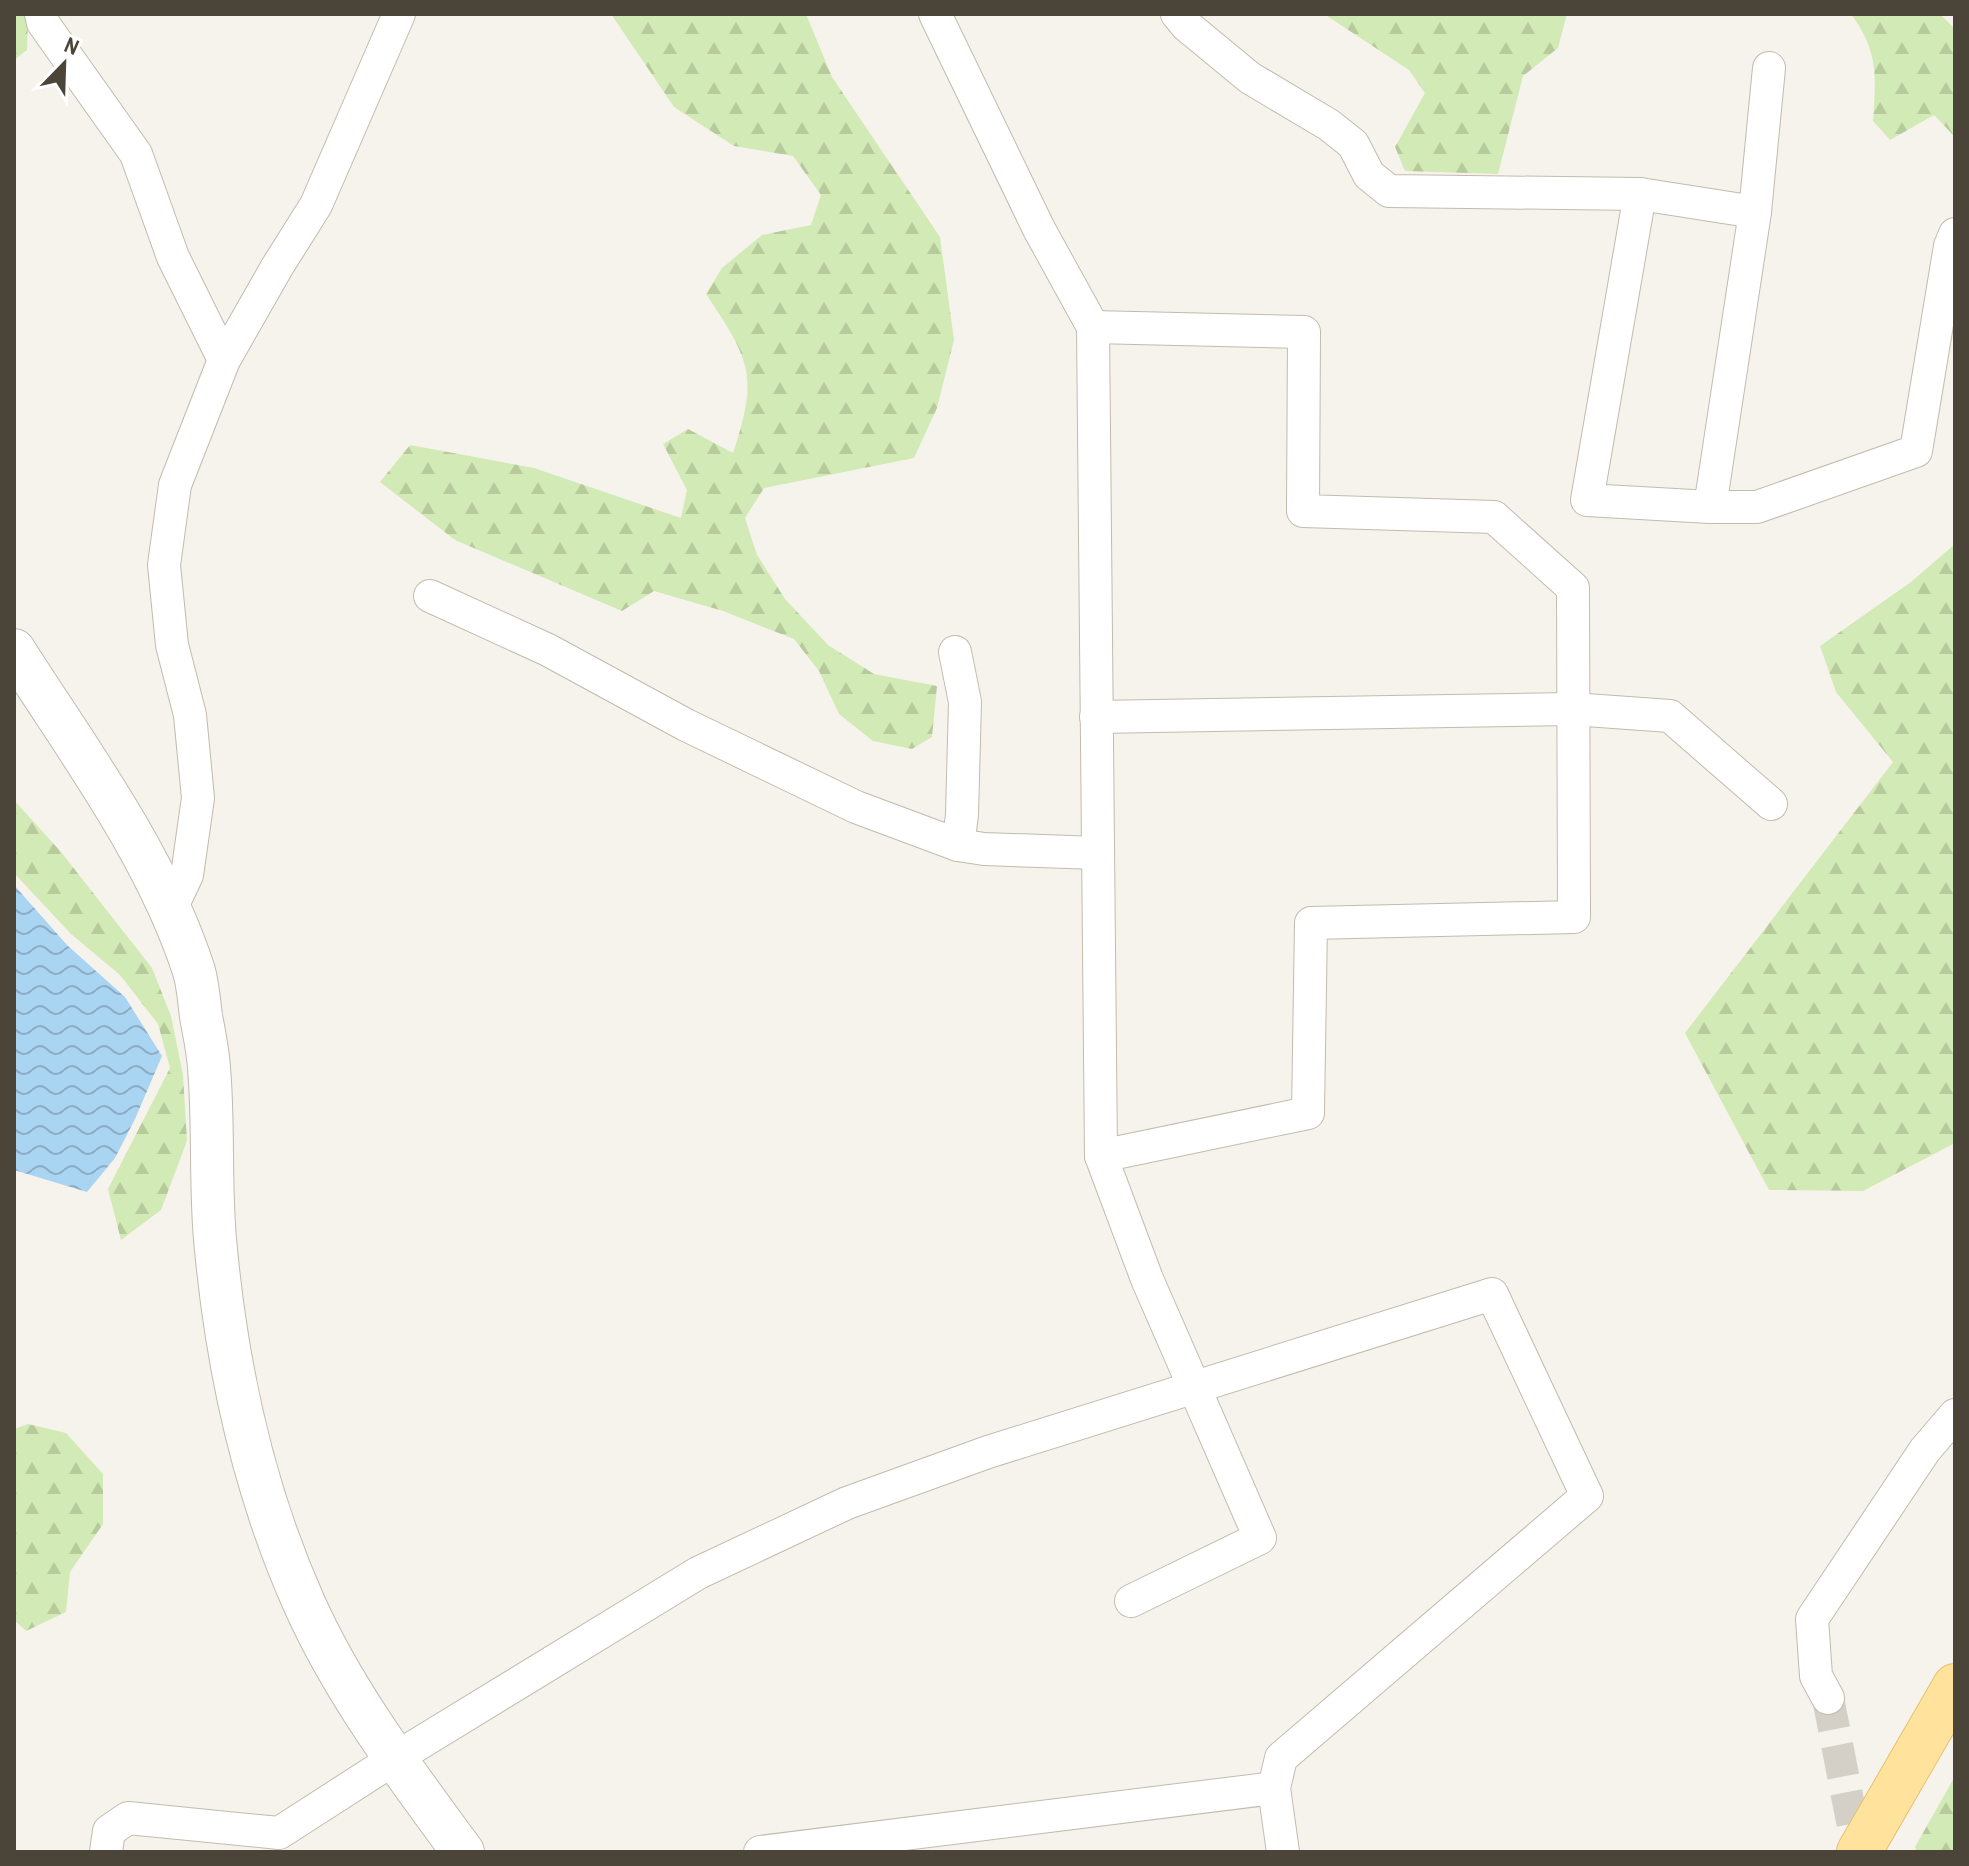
<svg xmlns="http://www.w3.org/2000/svg" width="1969" height="1866" viewBox="0 0 1969 1866" font-family="'Archivo Narrow',sans-serif">
<style>
.forest{fill:url(#forest-firs)}
.water{fill:url(#water-waves)}
.lines{fill:none;stroke-linecap:round;stroke-linejoin:round}
.minor-tunnel{stroke:#d4d0c8;stroke-width:32;stroke-dasharray:32 16;stroke-linecap:butt}
.minor-casing{stroke:#c2bbae;stroke-width:34}
.tertiary-casing{stroke:#c2bbae;stroke-width:44}
.primary-casing{stroke:#e6c16a;stroke-width:46}
.minor{stroke:#fff;stroke-width:32}
.tertiary{stroke:#fff;stroke-width:42}
.primary{stroke:#ffe39c;stroke-width:44}
</style>
<defs>
<pattern id="forest-firs" width="22" height="20" patternUnits="userSpaceOnUse" patternTransform="scale(2)"><rect width="22" height="20" fill="#d2eab5"/><path d="M5 1l3.5 6h-7zM16 11l3.5 6h-7z" fill="#b6ca9c"/></pattern>
<pattern id="water-waves" width="16" height="10" patternUnits="userSpaceOnUse" patternTransform="scale(2)"><rect width="16" height="10" fill="#a9d4f2"/><path d="M0 5q4-4 8 0t8 0" fill="none" stroke="#8caec5"/></pattern>
</defs>
<rect width="100%" height="100%" fill="#f6f3ec"/>
<g class="forest">
<path d="M14 14H28L27 50 14 60Z"/>
<path d="M611 14H806L832 77 940 237 954 340 937 408 914 458 764 488 745 518 757 555 785 599 828 645 874 674 937 686 932 737 912 749 873 741 839 714 819 671 794 639 723 611 654 591 622 611 455 540 380 482 410 445 534 468 681 518 687 490 663 444 688 429 733 453C759 375 750 360 706 294L722 268 762 235 811 225 821 195 793 156 734 146 674 107Z"/>
<path d="M1324 14H1567L1558 48 1523 76 1498 174 1405 171 1395 147 1425 93 1409 70Z"/>
<path d="M1851 14H1940L1955 29V137L1934 115 1890 140 1873 121C1876 77 1879 52 1851 14Z"/>
<path d="M1955 544V1143L1863 1191 1769 1190 1685 1033 1893 762 1836 692 1820 646 1911 582Z"/>
<path d="M14 800 61 852 152 968 171 1016 183 1075 187 1141 161 1210 121 1240 108 1189 170 1068 158 1024 120 975 71 934 14 873Z"/>
<path d="M28 1424 66 1433 103 1474V1524L70 1572 66 1612 26 1631 14 1620V1429Z"/>
<path d="M1955 1776V1852H1917L1915 1847Z"/>
</g>
<path class="water" d="M14 885 67 945 125 997 162 1056 135 1119 115 1158 87 1192 14 1170Z"/>
<g class="lines">
<path class="minor-tunnel" d="M1828 1698 1858 1852"/>
<defs>
<g id="minor">
<path d="M41 14 43 23 136 154 173 257 224 360"/>
<path d="M935 14 1039 229 1093 327 1101 1156 1147 1279 1260 1538 1131 1601"/>
<path d="M1177 14 1187 26 1250 78 1329 125 1353 144 1369 175 1389 191 1640 194 1755 212"/>
<path d="M1769 68 1755 212 1710 507H1757L1916 451 1950 246 1955 234"/>
<path d="M1640 194 1587 500 1710 507"/>
<path d="M1093 327 1304 332 1303 511 1494 517 1573 588 1574 917 1311 923 1308 1113 1101 1156"/>
<path d="M430 596 548 650 686 725 856 807 958 845 984 849 1098 853"/>
<path d="M955 652 965 702 962 815 958 845"/>
<path d="M1096 717 1572 709 1670 716 1771 804"/>
<path d="M170 911 187 875 198 798 190 715 172 645 164 565 175 485 224 360 277 267 316 205 399 14"/>
<path d="M1828 1698 1816 1676 1812 1619 1925 1450 1955 1415"/>
<path d="M106 1852 109 1831 128 1818 279 1833 394 1759 698 1573 847 1503 988 1452 1492 1294 1587 1496 1281 1758 1274 1788 1283 1852"/>
<path d="M760 1852 1274 1788"/>
</g>
<path id="tertiary" d="M14 650C79 752 156 854 194 971 198 985 199 1001 201 1016 204 1033 208 1051 209 1068 214 1125 210 1183 215 1239 226 1363 253 1489 304 1603 344 1693 405 1773 463 1852"/>
<path id="primary" d="M1859 1852 1955 1686"/>
</defs>
<use href="#minor" class="minor-casing"/>
<use href="#tertiary" class="tertiary-casing"/>
<use href="#primary" class="primary-casing"/>
<use href="#minor" class="minor"/>
<use href="#tertiary" class="tertiary"/>
<use href="#primary" class="primary"/>
</g>
<rect width="1969" height="1866" fill="none" stroke="#4b4439" stroke-width="32"/>
<g transform="translate(64 64) rotate(23)" stroke="#ffffff" stroke-width="6" paint-order="stroke">
<path d="M0-6L14 30L0 20L-14 30Z" fill="#4b4439"/>
<text y="-12" font-size="22" font-weight="bold" text-anchor="middle" fill="#4b4439">N</text>
</g>
</svg>
